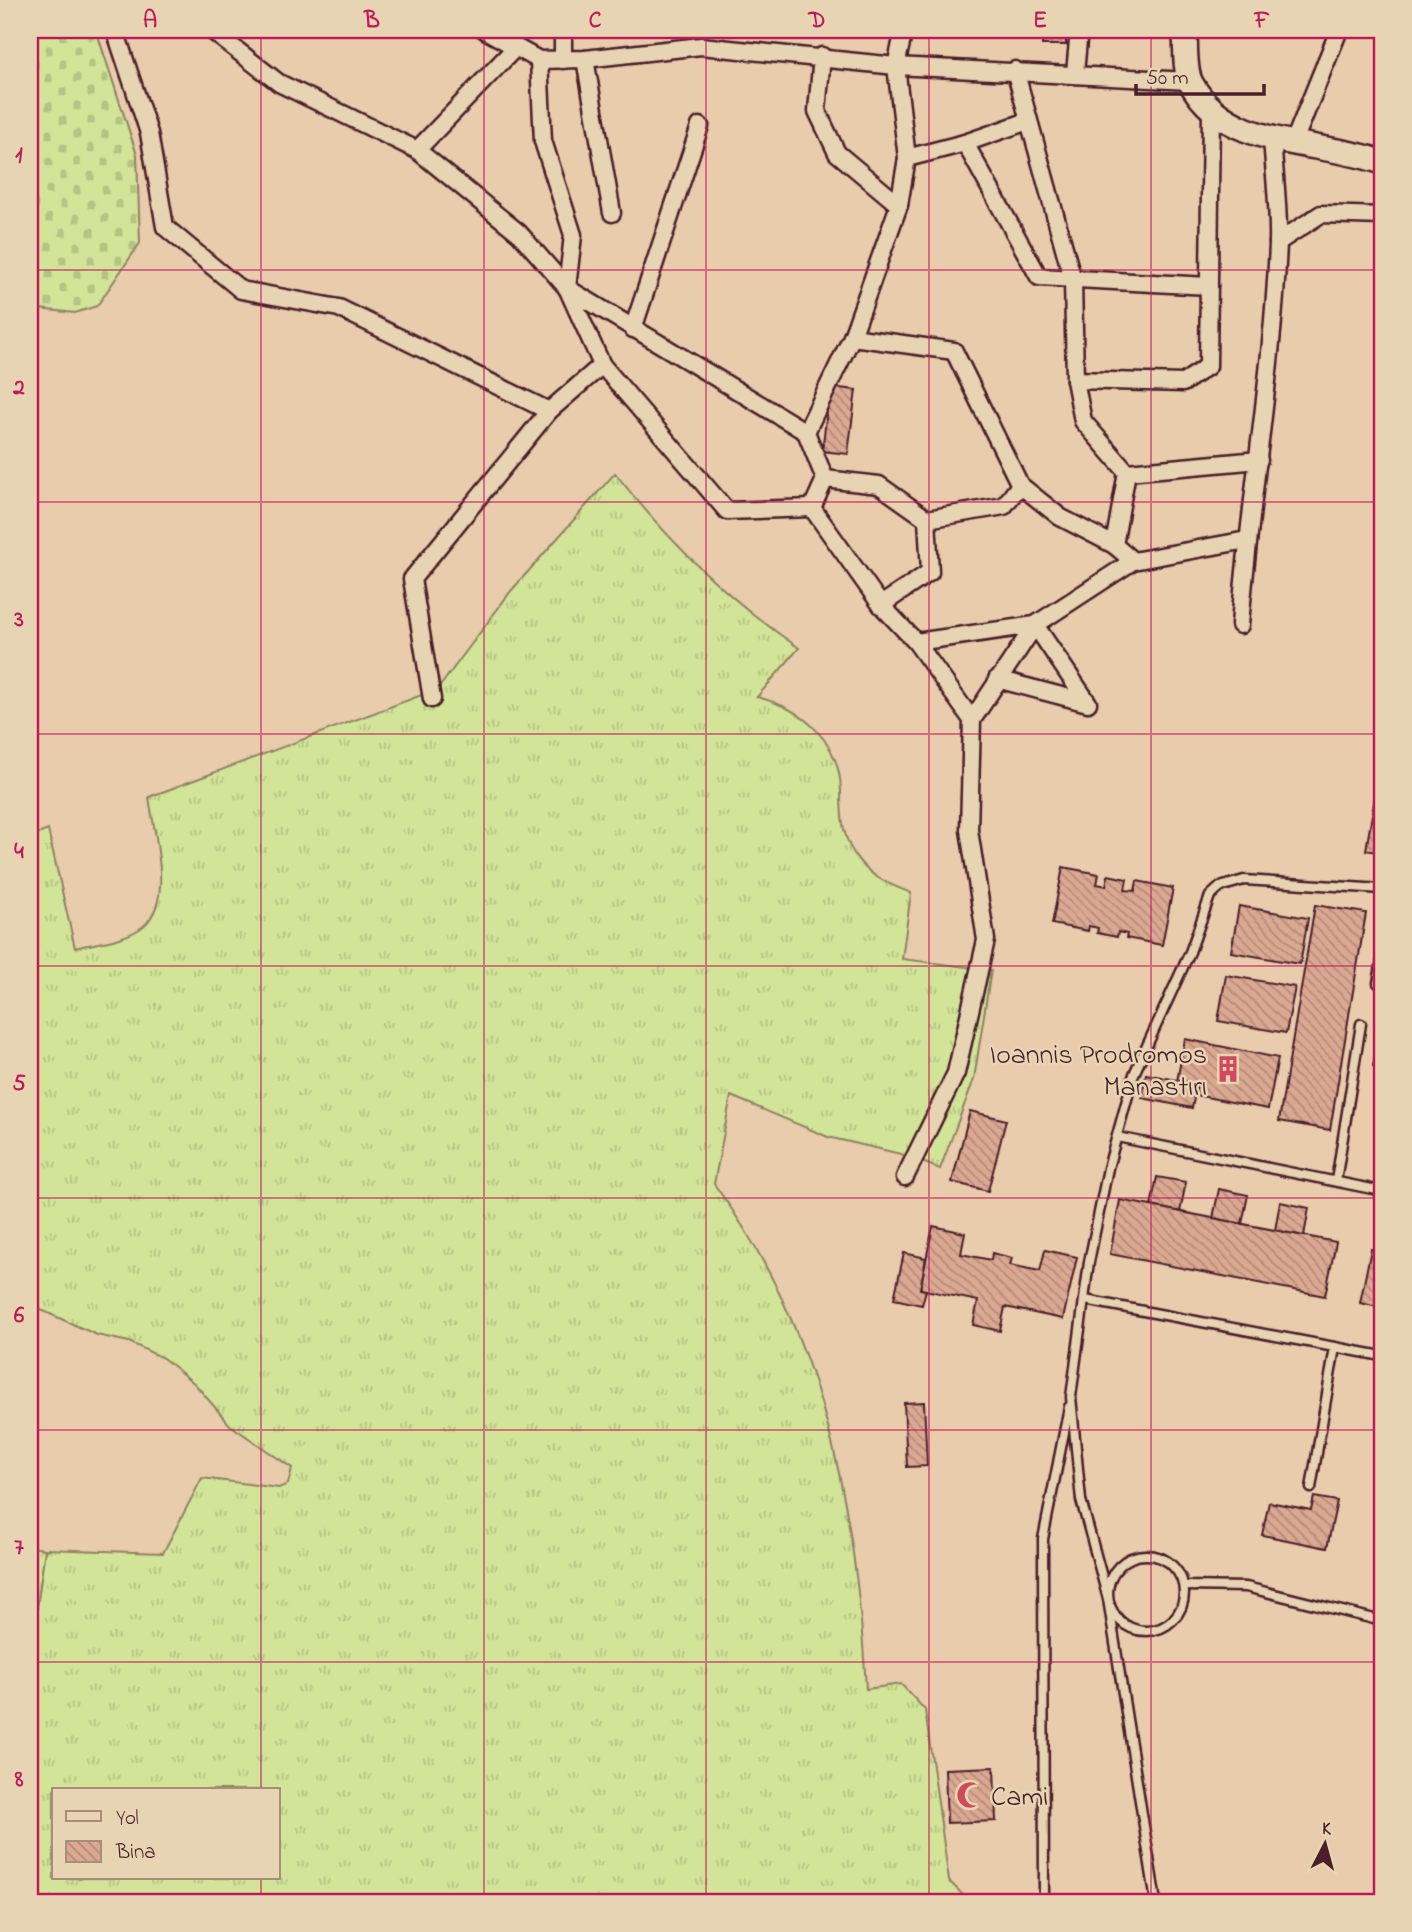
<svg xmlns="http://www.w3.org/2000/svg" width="1412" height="1932" viewBox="0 0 1412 1932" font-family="'Indie Flower',sans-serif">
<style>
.grass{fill:url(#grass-tufts);stroke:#8e8262;stroke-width:2;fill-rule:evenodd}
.forest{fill:url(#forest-crowns);stroke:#8e8262;stroke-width:2}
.cemetery{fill:url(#cemetery-stones);stroke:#8e8262;stroke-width:2}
.building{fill:url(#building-back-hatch);stroke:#4a1f2b;stroke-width:2}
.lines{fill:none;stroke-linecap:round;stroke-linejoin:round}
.lane-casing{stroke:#4a1f2b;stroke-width:13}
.street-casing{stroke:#4a1f2b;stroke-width:21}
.secondary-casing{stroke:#4a1f2b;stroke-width:28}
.lane{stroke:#e7d4b2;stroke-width:8}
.street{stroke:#e7d4b2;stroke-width:16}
.secondary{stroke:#e7d4b2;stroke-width:23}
.grid{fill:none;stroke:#c2185b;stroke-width:2;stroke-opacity:0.55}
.labels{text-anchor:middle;stroke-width:5;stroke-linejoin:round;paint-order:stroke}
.poi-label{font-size:28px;fill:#4a1f2b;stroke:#e7d4b2;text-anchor:end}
.neatline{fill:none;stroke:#c2185b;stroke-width:2.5}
.grid-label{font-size:23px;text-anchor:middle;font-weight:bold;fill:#c2185b}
</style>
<defs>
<pattern id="grass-tufts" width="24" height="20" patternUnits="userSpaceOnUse" patternTransform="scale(1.75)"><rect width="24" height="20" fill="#d1e498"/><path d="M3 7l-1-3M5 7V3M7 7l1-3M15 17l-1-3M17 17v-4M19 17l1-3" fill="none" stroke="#b5c383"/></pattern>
<pattern id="forest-crowns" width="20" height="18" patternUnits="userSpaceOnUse" patternTransform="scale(1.75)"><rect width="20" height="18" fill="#d1e498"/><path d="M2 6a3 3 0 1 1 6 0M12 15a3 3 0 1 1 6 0" fill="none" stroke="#b5c383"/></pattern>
<pattern id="cemetery-stones" width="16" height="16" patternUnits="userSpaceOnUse" patternTransform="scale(1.75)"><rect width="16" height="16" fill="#d1e498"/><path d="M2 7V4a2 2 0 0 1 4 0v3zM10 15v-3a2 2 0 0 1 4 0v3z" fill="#b5c383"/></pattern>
<pattern id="building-back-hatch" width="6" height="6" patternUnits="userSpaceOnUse" patternTransform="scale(1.75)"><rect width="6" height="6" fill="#dba992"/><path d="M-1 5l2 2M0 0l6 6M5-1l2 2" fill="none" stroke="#b48977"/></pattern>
</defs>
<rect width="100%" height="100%" fill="#e8ccac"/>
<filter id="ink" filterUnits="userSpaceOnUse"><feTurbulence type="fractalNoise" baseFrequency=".0143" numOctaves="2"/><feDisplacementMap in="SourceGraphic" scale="14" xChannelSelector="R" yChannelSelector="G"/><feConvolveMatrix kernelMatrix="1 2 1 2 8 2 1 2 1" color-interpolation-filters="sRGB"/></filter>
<g filter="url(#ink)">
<path class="grass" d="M615 473C668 541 727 599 799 648L757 697C802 708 840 741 841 791 841 818 842 840 860 862 874 879 892 885 911 893L902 959 991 970 974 1079 940 1169 901 1154 828 1137 731 1096 714 1184C823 1331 856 1509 866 1689L901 1684 925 1710 949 1881 970 1902H30V1656L45 1549 163 1553 202 1478 279 1488 288 1484 292 1468 230 1425 195 1384 163 1358 129 1342 97 1335 30 1305V837L48 830 75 948C95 943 120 941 138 930 177 907 154 835 149 797L438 689 511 591ZM54 1790H278V1878H54Z"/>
<path class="forest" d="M30 1547 45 1549 30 1656Z"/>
<path class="cemetery" d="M30 30H96L137 155 140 243 97 306 75 313 30 308Z"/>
<g class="building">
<rect x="1042" y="30" width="24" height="15"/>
<path d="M830 387 856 390 848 454 822 451Z"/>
<path d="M1382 756V805L1374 803Z"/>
<path d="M1374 803 1382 805V853L1366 850Z"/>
<path d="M1063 867 1099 874 1097 884 1106 886 1108 875 1127 879 1125 890 1135 891 1137 881 1173 888 1162 945 1126 938 1127 934 1118 932 1117 937 1097 933 1098 928 1089 926 1088 931 1052 924Z"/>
<path d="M1315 905 1366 913 1330 1130 1279 1121Z"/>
<path d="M1239 906 1308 918 1300 964 1231 952Z"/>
<path d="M1226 975 1295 987 1286 1033 1218 1021Z"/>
<path d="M1382 1021V1068L1373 1066Z"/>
<path d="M1185 1039 1278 1058 1268 1109 1195 1095 1197 1084 1177 1081Z"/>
<path d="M1146 1074 1197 1084 1192 1108 1142 1098Z"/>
<path d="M970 1111 1006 1120 988 1191 952 1182Z"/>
<path d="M1157 1177 1186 1182 1180 1212 1151 1206Z"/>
<path d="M1219 1189 1248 1195 1242 1224 1213 1218Z"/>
<path d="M1120 1200 1336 1242 1325 1296 1110 1254Z"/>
<path d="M1280 1202 1309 1208 1304 1236 1275 1230Z"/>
<path d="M933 1226 965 1233 961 1254 991 1260 992 1253 1012 1258 1010 1265 1040 1271 1045 1250 1077 1257 1063 1319 1005 1307 1000 1331 973 1325 978 1301 920 1289Z"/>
<path d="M1371 1249 1382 1252V1308L1360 1303Z"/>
<path d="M904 1253 926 1258 920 1289 926 1290 922 1305 894 1299Z"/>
<path d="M924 1402 927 1466 907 1467 904 1403Z"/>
<path d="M1314 1497 1337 1501 1327 1548 1262 1535 1269 1502 1311 1510Z"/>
<path d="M994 1767 996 1821 947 1823 945 1769Z"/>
</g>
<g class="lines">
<defs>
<g id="lane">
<path d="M1382 961 1378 983 1382 984"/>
<path d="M1117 1137 1382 1191"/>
<path d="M1336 1181 1361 1024"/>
<path d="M1085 1300 1382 1356"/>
<path d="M1311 1488 1335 1347"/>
<circle cx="1146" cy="1593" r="38"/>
<path d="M1184 1586 1246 1587 1382 1621"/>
<path d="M1044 1902 1043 1539 1069 1407"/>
<path d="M1156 1902 1108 1599 1081 1500 1071 1397 1089 1262 1108 1168 1134 1074 1190 952 1210 896 1220 887 1244 880 1382 889"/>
</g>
<g id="street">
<path d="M115 30 149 133 165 227 241 290 339 308 549 411"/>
<path d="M211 30 279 83 417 150 519 233 567 288 806 432 825 479 812 508 881 605 916 642 972 720 969 830 986 940 956 1073 905 1177"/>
<path d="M485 30 539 60 585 59 701 46 896 66 1189 81"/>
<path d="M822 56 817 111 837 153 899 205"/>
<path d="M585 59 612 213"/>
<path d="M563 60V30"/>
<path d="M1015 70 1073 280 1075 380 1083 421 1127 472 1114 545"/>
<path d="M1075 73 1079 30"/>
<path d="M965 143 1039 277 1209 286"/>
<path d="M1293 144 1339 30"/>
<path d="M417 150 515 48"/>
<path d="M907 158 965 143 1028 121"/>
<path d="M1278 242 1321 214 1382 216"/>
<path d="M633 329 700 126"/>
<path d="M852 337 954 351 1020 485 1060 517 1114 545 1133 561"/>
<path d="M602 365 727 511 812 508"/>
<path d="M1075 380 1183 383 1208 366 1211 110"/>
<path d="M806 432 852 337 899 205 907 158 896 66 904 30"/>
<path d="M1127 472 1259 460"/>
<path d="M825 479 879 485 927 519 1004 506 1020 485"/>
<path d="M881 605 930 572 927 519"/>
<path d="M1240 625C1250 498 1273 371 1278 243 1279 208 1274 172 1272 137"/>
<path d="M916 642 1035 625 1133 561 1247 540"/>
<path d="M432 699 412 579 549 411 602 365 567 288 573 235 543 141 539 60"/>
<path d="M972 720 1035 625 1088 703 997 679"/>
</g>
<path id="secondary" d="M1185 30C1186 45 1184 70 1191 83 1227 150 1321 140 1382 162"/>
</defs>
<use href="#lane" class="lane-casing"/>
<use href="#street" class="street-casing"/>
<use href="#secondary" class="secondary-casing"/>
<use href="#lane" class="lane"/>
<use href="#street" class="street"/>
<use href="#secondary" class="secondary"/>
</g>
</g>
<path class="grid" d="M261 30V1790M484 30V1902M706 30V1902M929 30V1902M1151 30V1902M30 270H1382M30 502H1382M30 734H1382M30 966H1382M30 1198H1382M30 1430H1382M30 1662H1382M261 1878V1902"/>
<defs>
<symbol id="building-bare" viewBox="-9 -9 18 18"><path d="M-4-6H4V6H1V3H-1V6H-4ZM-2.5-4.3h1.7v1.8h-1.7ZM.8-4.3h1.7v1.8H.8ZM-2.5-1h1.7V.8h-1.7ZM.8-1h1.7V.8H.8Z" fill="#d1495b" stroke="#e7d4b2" stroke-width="2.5" paint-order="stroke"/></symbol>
<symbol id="mosque-bare" viewBox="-9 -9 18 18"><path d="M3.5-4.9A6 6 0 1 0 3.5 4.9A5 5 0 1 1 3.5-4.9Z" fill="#d1495b" stroke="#e7d4b2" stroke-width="2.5" paint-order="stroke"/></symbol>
</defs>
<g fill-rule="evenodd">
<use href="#building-bare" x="1209" y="1050" width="38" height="38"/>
<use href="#mosque-bare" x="951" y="1776" width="38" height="38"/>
</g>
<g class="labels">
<g class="poi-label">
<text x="1207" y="1063">Ioannis Prodromos<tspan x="1207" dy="32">Manastırı</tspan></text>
<text x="991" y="1805" text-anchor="start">Cami</text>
</g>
</g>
<rect width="1412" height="1932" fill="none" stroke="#e7d4b2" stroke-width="77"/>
<rect x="52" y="1788" width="228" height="91" fill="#e7d4b2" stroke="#a88c7c" stroke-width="2"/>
<rect x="66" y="1811" width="35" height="10" fill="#e7d4b2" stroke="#a88c7c" stroke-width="2"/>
<text x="116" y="1824" font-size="21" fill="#4a1f2b">Yol</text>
<rect x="66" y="1841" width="35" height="21" fill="url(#building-back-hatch)" stroke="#a88c7c" stroke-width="2"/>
<text x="116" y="1858" font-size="21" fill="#4a1f2b">Bina</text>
<g transform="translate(1325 1844) rotate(6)" stroke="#e7d4b2" stroke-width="5" paint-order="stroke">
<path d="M0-5L12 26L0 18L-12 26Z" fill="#4a1f2b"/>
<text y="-10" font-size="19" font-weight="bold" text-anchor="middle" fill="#4a1f2b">K</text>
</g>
<path d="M1136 84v10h128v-10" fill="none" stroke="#4a1f2b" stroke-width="3.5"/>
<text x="1146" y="84" font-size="21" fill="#4a1f2b" stroke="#e7d4b2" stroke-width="5" paint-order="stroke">50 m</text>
<rect x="38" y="38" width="1336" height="1856" class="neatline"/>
<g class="grid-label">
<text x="150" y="27">A</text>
<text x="372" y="27">B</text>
<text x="595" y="27">C</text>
<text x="817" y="27">D</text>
<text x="1040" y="27">E</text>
<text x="1262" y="27">F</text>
<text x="19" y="162">1</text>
<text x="19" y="394">2</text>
<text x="19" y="626">3</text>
<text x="19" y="858">4</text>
<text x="19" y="1090">5</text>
<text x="19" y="1322">6</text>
<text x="19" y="1554">7</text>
<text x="19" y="1786">8</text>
</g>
</svg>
